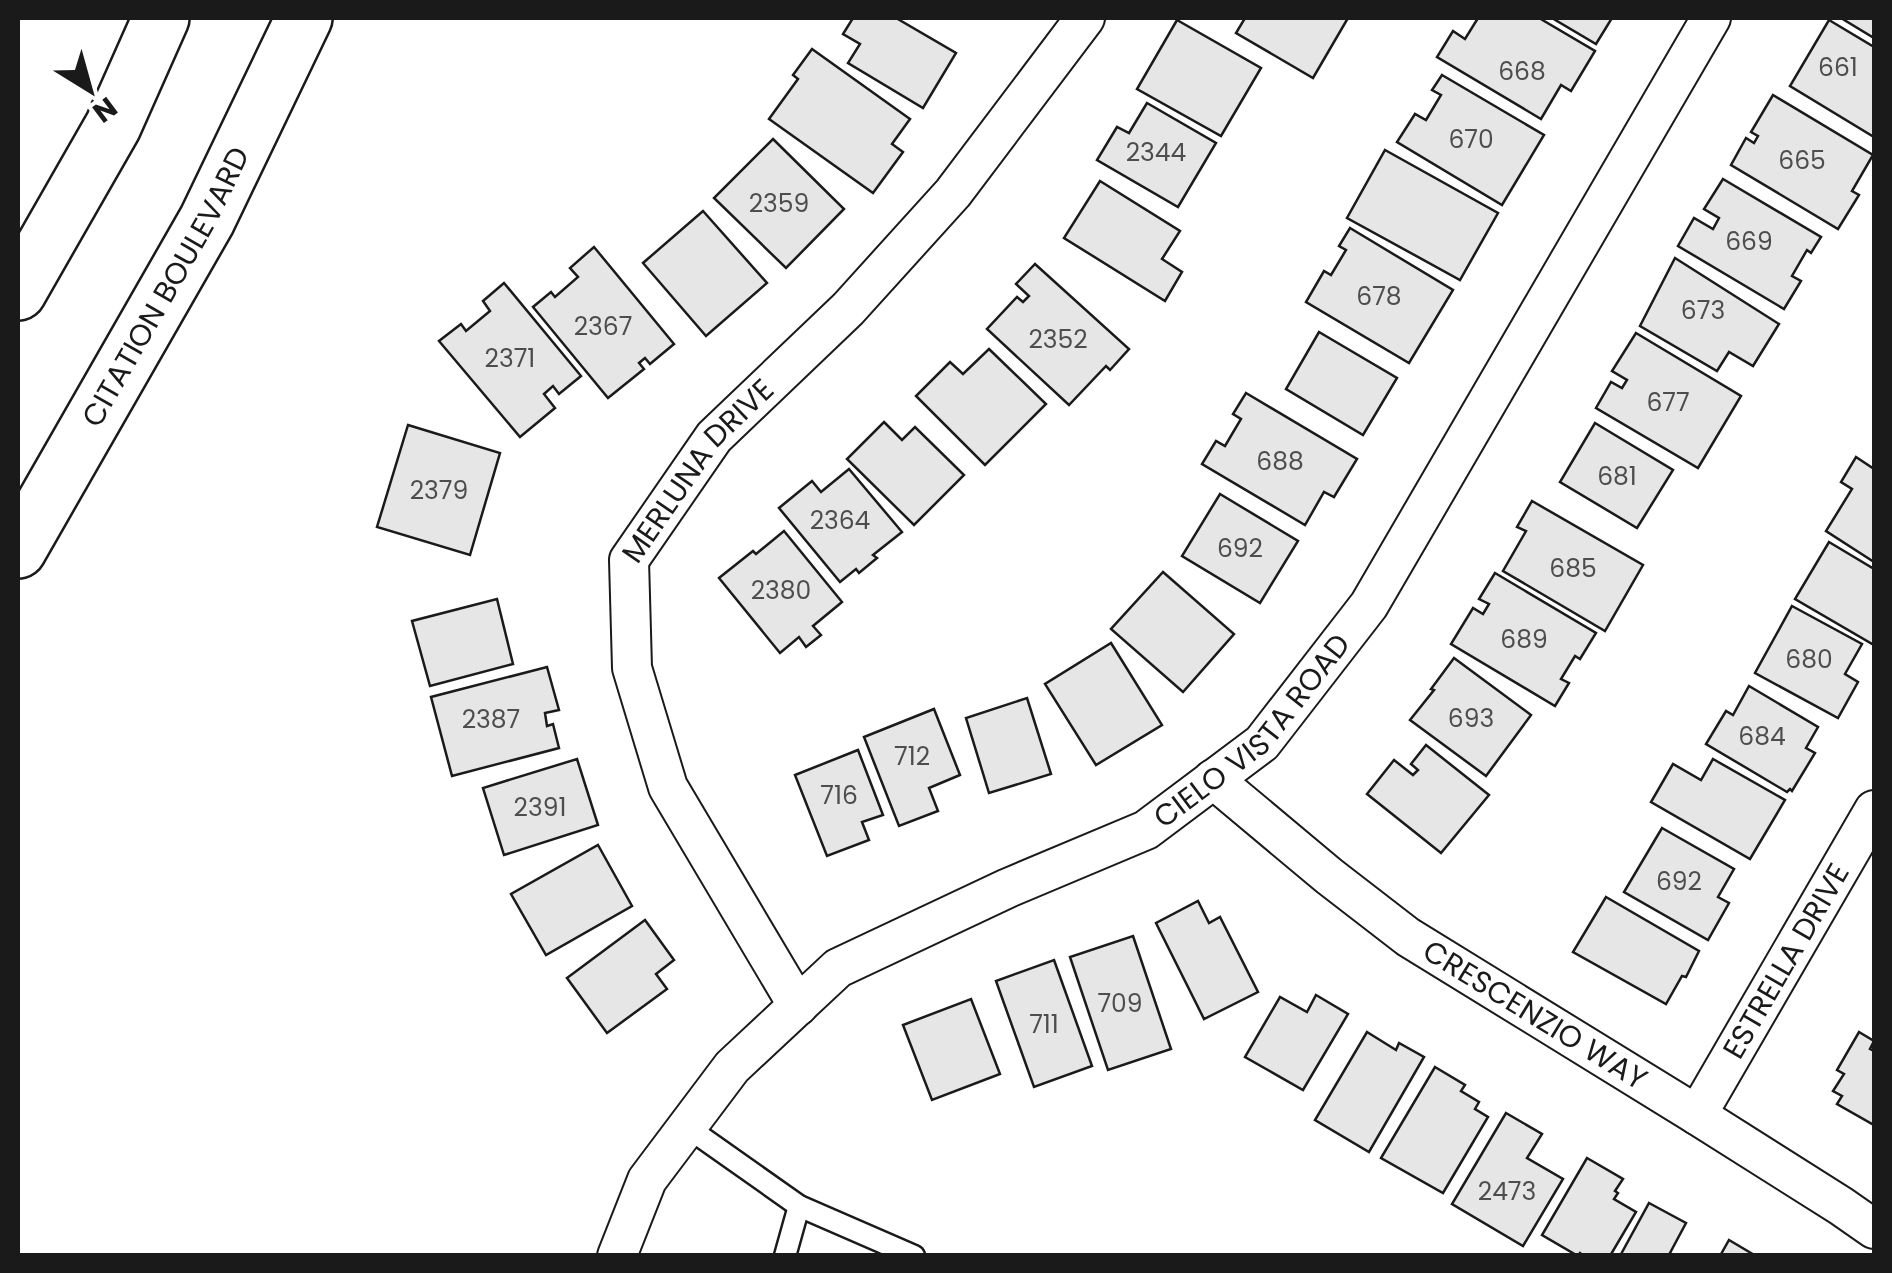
<svg xmlns="http://www.w3.org/2000/svg" width="1892" height="1273" viewBox="0 0 1892 1273" font-family="Poppins,sans-serif">
<style>
.building{fill:#e6e6e6;stroke:#1a1a1a;stroke-width:2.5}
.lines{fill:none;stroke-linecap:round;stroke-linejoin:round}
.service-casing{stroke:#1a1a1a;stroke-width:25}
.minor-casing{stroke:#1a1a1a;stroke-width:42}
.secondary-casing{stroke:#1a1a1a;stroke-width:60}
.service{stroke:#fff;stroke-width:20}
.minor{stroke:#fff;stroke-width:38}
.secondary{stroke:#fff;stroke-width:55}
.labels{text-anchor:middle;stroke-width:8;stroke-linejoin:round;paint-order:stroke}
.number-label{font-size:25px;fill:#4d4d4d}
.street-label{font-size:30px;fill:#1a1a1a;stroke:#fff}
</style>
<rect width="100%" height="100%" fill="#fff"/>
<g class="building">
<path d="M853 18H896L956 53 923 108 848 63 860 44 843 34Z"/>
<path d="M1245 18H1348L1313 78 1236 33Z"/>
<path d="M1478 18H1539L1595 51 1571 91 1561 85 1541 119 1437 57 1453 31 1465 39Z"/>
<path d="M1552 18H1612L1596 44Z"/>
<path d="M1841 18H1874V38Z"/>
<path d="M1177 20 1261 68 1221 136 1137 89Z"/>
<path d="M1829 20 1874 47V137L1790 86Z"/>
<path d="M812 49 910 119 892 144 903 152 873 193 769 119 798 79 793 75Z"/>
<path d="M1442 75 1544 135 1502 205 1397 142 1415 114 1426 120 1441 95 1432 90Z"/>
<path d="M1773 95 1873 155 1852 191 1859 195 1838 229 1731 165 1746 138 1754 143 1758 136 1751 132Z"/>
<path d="M1147 103 1216 143 1178 207 1097 160 1117 127 1129 133Z"/>
<path d="M773 139 844 209 786 268 714 198Z"/>
<path d="M1385 150 1498 213 1460 280 1347 218Z"/>
<path d="M1723 179 1821 237 1811 253 1807 250 1792 276 1801 281 1784 309 1678 246 1694 218 1713 229 1719 218 1704 209Z"/>
<path d="M1100 181 1180 231 1162 259 1182 272 1165 301 1064 238Z"/>
<path d="M703 211 767 283 706 336 643 263Z"/>
<path d="M1350 228 1453 290 1409 363 1306 302 1324 271 1331 275 1346 250 1339 246Z"/>
<path d="M594 247 674 344 650 364 645 358 639 363 644 369 608 398 533 307 551 292 555 297 578 277 570 268Z"/>
<path d="M1675 258 1779 324 1753 366 1729 352 1717 371 1640 326Z"/>
<path d="M1035 264 1129 349 1110 370 1106 366 1069 405 987 329 1017 297 1023 302 1029 296 1016 284Z"/>
<path d="M504 283 581 376 559 394 553 386 544 394 555 408 520 437 439 341 461 324 466 331 490 311 483 301Z"/>
<path d="M1319 332 1397 378 1363 435 1286 389Z"/>
<path d="M1636 333 1741 396 1698 468 1596 408 1611 382 1622 388 1627 380 1612 371Z"/>
<path d="M989 349 1046 404 985 465 916 396 950 362 963 374Z"/>
<path d="M1246 393 1357 459 1334 497 1324 492 1305 525 1202 464 1216 441 1225 446 1241 419 1233 414Z"/>
<path d="M884 422 902 440 915 427 964 475 914 525 847 459Z"/>
<path d="M1595 423 1673 470 1637 528 1560 482Z"/>
<path d="M408 425 500 453 470 555 377 527Z"/>
<path d="M1856 457 1874 469V562L1826 531 1852 489 1841 482Z"/>
<path d="M849 469 902 532 873 555 877 558 859 573 856 569 840 582 779 508 812 481 821 492Z"/>
<path d="M1220 494 1298 541 1260 603 1182 556Z"/>
<path d="M1532 501 1643 565 1605 631 1503 571 1526 531 1517 527Z"/>
<path d="M784 531 842 602 813 626 821 635 806 647 799 637 780 653 719 578 753 551 756 554Z"/>
<path d="M1829 542 1874 569V645L1795 599Z"/>
<path d="M1163 572 1234 634 1183 692 1111 629Z"/>
<path d="M1495 573 1596 633 1580 659 1575 656 1561 679 1569 683 1555 706 1451 644 1473 608 1483 614 1489 604 1479 599Z"/>
<path d="M497 599 513 664 430 686 412 621Z"/>
<path d="M1792 606 1862 644 1845 674 1858 682 1838 718 1755 673Z"/>
<path d="M1111 643 1162 725 1096 765 1045 684Z"/>
<path d="M1454 658 1531 715 1486 776 1410 720 1434 690 1431 689Z"/>
<path d="M547 667 559 710 545 713 547 726 553 724 559 748 452 776 431 697Z"/>
<path d="M1749 686 1818 727 1806 748 1815 753 1792 791 1790 789 1787 792 1706 744 1726 711 1733 715Z"/>
<path d="M1027 698 1051 774 989 793 966 718Z"/>
<path d="M934 709 960 775 929 788 938 811 899 826 864 737Z"/>
<path d="M1426 745 1489 795 1441 853 1367 794 1394 760 1413 775 1418 770 1411 764Z"/>
<path d="M858 750 883 815 862 822 869 840 827 856 795 775Z"/>
<path d="M577 759 598 825 504 855 483 788Z"/>
<path d="M1713 759 1785 800 1750 859 1651 802 1673 764 1701 780Z"/>
<path d="M1662 828 1734 869 1718 897 1729 903 1708 940 1624 892Z"/>
<path d="M598 845 632 906 546 955 511 894Z"/>
<path d="M1606 897 1699 951 1686 977 1682 976 1666 1004 1573 952Z"/>
<path d="M1198 901 1209 923 1220 917 1258 992 1204 1019 1156 923Z"/>
<path d="M645 920 674 960 656 974 667 989 607 1033 567 978Z"/>
<path d="M1133 936 1171 1049 1108 1070 1070 957Z"/>
<path d="M1054 960 1092 1066 1034 1087 996 981Z"/>
<path d="M1316 995 1348 1014 1303 1090 1245 1057 1280 997 1307 1012Z"/>
<path d="M971 999 1000 1074 932 1100 903 1025Z"/>
<path d="M1367 1032 1396 1050 1399 1043 1424 1057 1369 1152 1315 1120Z"/>
<path d="M1859 1032 1874 1041 1870 1049 1874 1051V1125L1837 1104 1842 1096 1833 1091 1844 1074 1837 1070Z"/>
<path d="M1435 1067 1465 1085 1461 1091 1479 1102 1475 1109 1488 1117 1443 1193 1381 1158Z"/>
<path d="M1506 1113 1542 1134 1527 1158 1563 1179 1523 1246 1452 1204Z"/>
<path d="M1587 1158 1623 1179 1615 1191 1618 1193 1614 1199 1636 1212 1610 1256H1584L1580 1253 1578 1256 1542 1235Z"/>
<path d="M1649 1203 1686 1223 1670 1253 1675 1256H1620Z"/>
<path d="M1729 1240 1756 1256H1720Z"/>
</g>
<g class="lines">
<defs>
<g id="service">
<path d="M687 1127 799 1206 914 1256"/>
<path d="M785 1256 799 1206"/>
</g>
<g id="minor">
<path id="s1" d="M1213 779 1329 876 1408 937 1697 1115 1841 1206 1874 1229"/>
<path id="s2" d="M798 1006 668 787 632 668 629 560 714 437 848 309 953 193 1085 18"/>
<path id="s3" d="M1697 1115 1874 810"/>
<path id="s4" d="M617 1256 647 1180 732 1067 838 968 1008 888 1146 830 1262 743 1369 605 1711 18"/>
</g>
<g id="secondary">
<path d="M18 292 113 126 161 18"/>
<path id="s5" d="M18 550 207 220 304 18"/>
</g>
</defs>
<use href="#service" class="service-casing"/>
<use href="#minor" class="minor-casing"/>
<use href="#secondary" class="secondary-casing"/>
<use href="#service" class="service"/>
<use href="#minor" class="minor"/>
<use href="#secondary" class="secondary"/>
</g>
<g class="labels">
<g class="number-label">
<text x="1838" y="76">661</text>
<text x="1522" y="80">668</text>
<text x="1471" y="148">670</text>
<text x="1156" y="161">2344</text>
<text x="1802" y="169">665</text>
<text x="779" y="212">2359</text>
<text x="1749" y="250">669</text>
<text x="1379" y="305">678</text>
<text x="1703" y="319">673</text>
<text x="603" y="335">2367</text>
<text x="1058" y="348">2352</text>
<text x="510" y="367">2371</text>
<text x="1668" y="411">677</text>
<text x="1280" y="470">688</text>
<text x="1617" y="485">681</text>
<text x="439" y="499">2379</text>
<text x="840" y="529">2364</text>
<text x="1240" y="557">692</text>
<text x="1573" y="577">685</text>
<text x="781" y="599">2380</text>
<text x="1524" y="648">689</text>
<text x="1809" y="668">680</text>
<text x="1471" y="727">693</text>
<text x="491" y="728">2387</text>
<text x="1762" y="745">684</text>
<text x="912" y="765">712</text>
<text x="839" y="804">716</text>
<text x="540" y="816">2391</text>
<text x="1679" y="890">692</text>
<text x="1120" y="1012">709</text>
<text x="1044" y="1033">711</text>
<text x="1507" y="1200">2473</text>
</g>
<g class="street-label">
<text dy="10" stroke="none"><textPath href="#s5" startOffset="302">CITATION BOULEVARD</textPath></text>
<text dy="10" stroke="none"><textPath href="#s2" startOffset="600">MERLUNA DRIVE</textPath></text>
<text dy="10" stroke="none"><textPath href="#s4" startOffset="852">CIELO VISTA ROAD</textPath></text>
<text dy="10" stroke="none"><textPath href="#s3" startOffset="178">ESTRELLA DRIVE</textPath></text>
<text dy="10" stroke="none"><textPath href="#s1" startOffset="400">CRESCENZIO WAY</textPath></text>
</g>
</g>
<rect width="1892" height="1273" fill="none" stroke="#1a1a1a" stroke-width="40"/>
<g transform="translate(90 90) rotate(143)" stroke="#ffffff" stroke-width="8" paint-order="stroke">
<path d="M0-8L18 38L0 25L-18 38Z" fill="#1a1a1a"/>
<text y="-15" font-size="28" font-weight="bold" text-anchor="middle" fill="#1a1a1a">N</text>
</g>
</svg>
